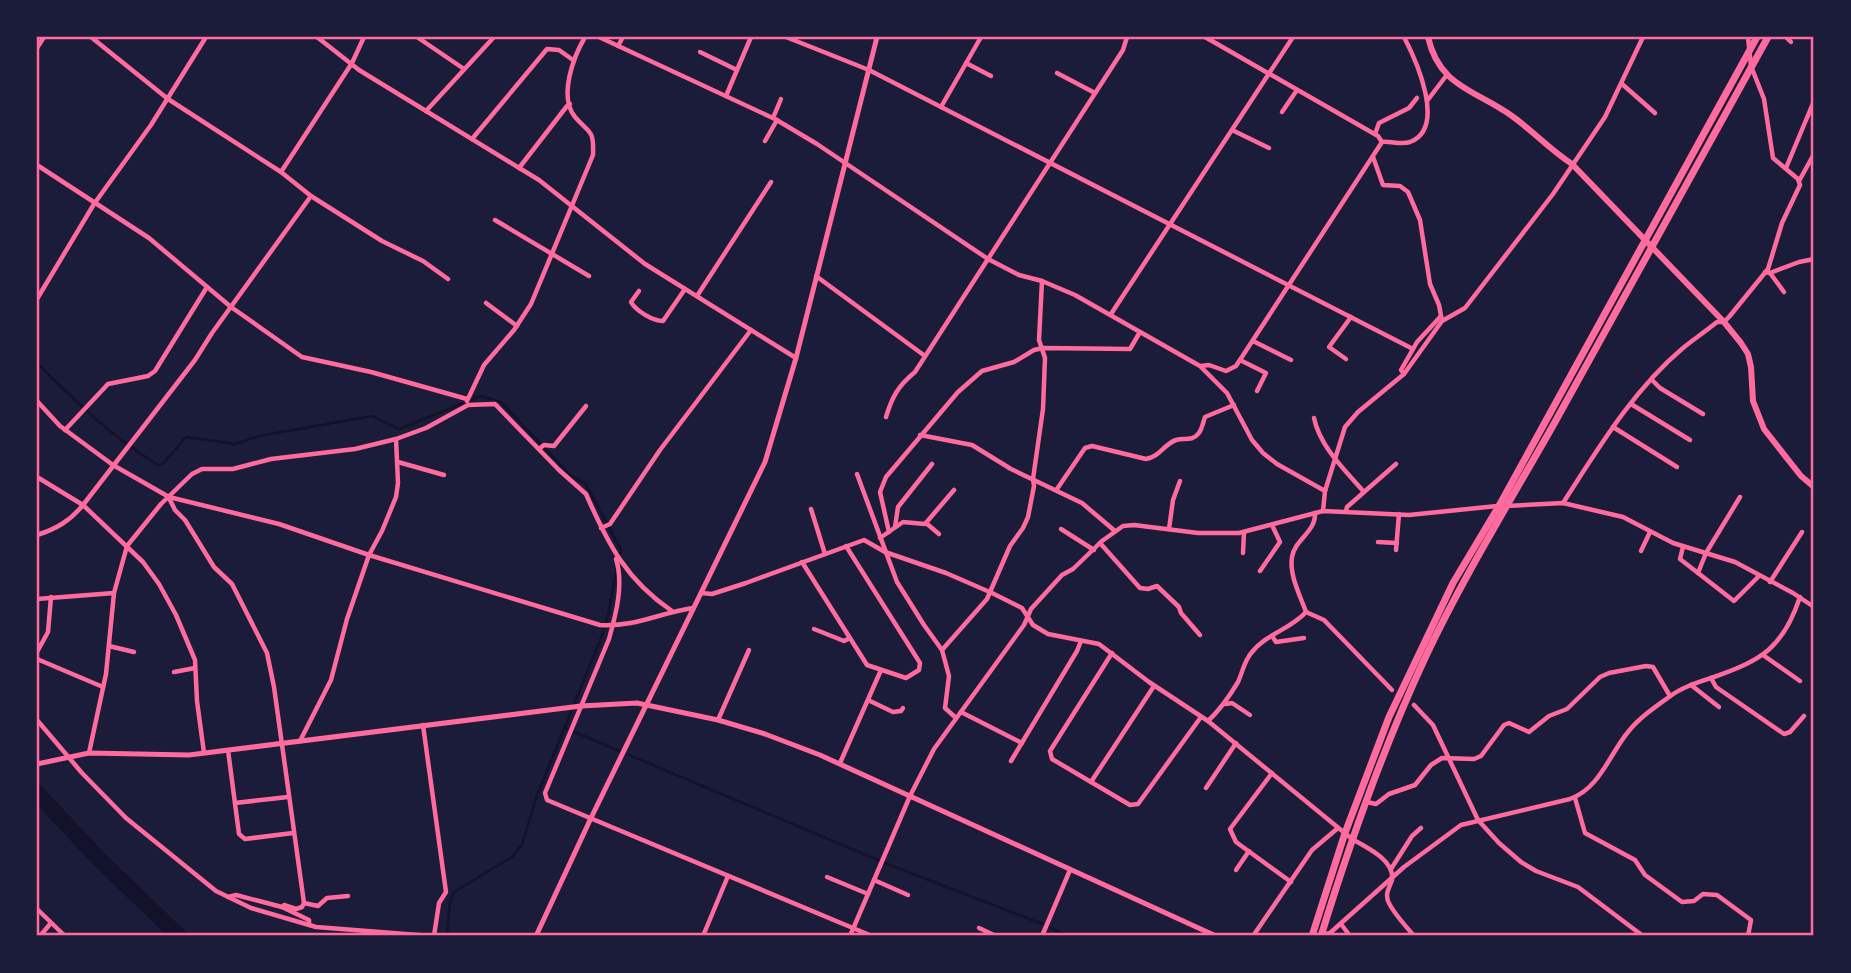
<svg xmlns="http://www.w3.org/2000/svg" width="1851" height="973" viewBox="0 0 1851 973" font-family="'Source Serif 4',serif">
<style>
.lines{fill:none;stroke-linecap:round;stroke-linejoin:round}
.stream{stroke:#12122b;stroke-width:2.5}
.river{stroke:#12122b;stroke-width:16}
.minor{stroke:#ff6b9d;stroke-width:4.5}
.tertiary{stroke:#ff6b9d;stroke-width:5}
.secondary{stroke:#ff6b9d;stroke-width:6}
.trunk{stroke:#ff6b9d;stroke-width:7}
.neatline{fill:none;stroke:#ff6b9d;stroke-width:2.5}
</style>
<rect width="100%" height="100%" fill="#1b1b3a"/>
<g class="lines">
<g class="stream">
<path d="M37 363C75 401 112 437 158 465L163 464 186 437 235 444 259 436 372 416 399 429 481 396 501 402 570 475 586 484 621 550 619 557"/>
<path d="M565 728 890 865 1045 925 1067 936"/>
<path d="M447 936 450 901 454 892 512 857 522 845 536 798 601 638 608 615 617 567"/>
</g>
<path class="river" d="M37 793 99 859 179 936"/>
<g class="minor">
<path d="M317 37 359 70 539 180 645 264 796 358"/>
<path d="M417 37 464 69"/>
<path d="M599 37 775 119 817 144 988 259 1019 275 1042 281 1075 295 1200 366 1227 393 1252 440 1263 453 1277 464 1325 491"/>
<path d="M786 37 869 70 1413 349"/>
<path d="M1205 37 1378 136 1382 142C1391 141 1401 145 1410 142 1447 128 1416 60 1404 37"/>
<path d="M1786 37 1791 42"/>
<path d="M618 46 623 37"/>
<path d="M37 48 44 37"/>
<path d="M700 52 737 70"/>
<path d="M966 63 991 76"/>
<path d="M1057 73 1095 93"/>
<path d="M1622 84 1655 113"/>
<path d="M726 96 751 37"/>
<path d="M1427 101 1446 76"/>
<path d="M941 107 981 37"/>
<path d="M426 111 494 37"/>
<path d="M1282 112 1297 90"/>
<path d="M773 118 781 99"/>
<path d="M1232 130 1269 148"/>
<path d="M1375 134 1379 123 1409 108 1417 98"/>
<path d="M472 139 547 49 559 50 573 60"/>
<path d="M765 141 777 120"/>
<path d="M1373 157 1383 185 1400 186 1408 192 1420 220 1430 284 1439 305 1442 321"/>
<path d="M37 165 149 238 231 307 302 357 371 372 467 399"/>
<path d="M519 168 567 106 570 104"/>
<path d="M1786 168 1814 101"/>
<path d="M281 172 352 63 364 37"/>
<path d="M1799 181 1814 154"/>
<path d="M311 196 382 241 423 261 448 279"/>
<path d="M495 220 589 276"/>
<path d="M1765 272 1770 273 1799 262 1814 259"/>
<path d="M1770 273 1784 292"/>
<path d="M816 276 925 356"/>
<path d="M639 291 631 302C636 311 653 321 663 321L685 289"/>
<path d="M697 296 771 182"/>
<path d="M37 299 94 204 151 125 206 37"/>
<path d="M486 303 517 326"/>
<path d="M1111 314 1293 37"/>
<path d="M1253 341 1291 360"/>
<path d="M1346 359 1329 347 1351 317"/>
<path d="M1240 360 1266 373 1257 391"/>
<path d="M1201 366 1209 365 1226 371 1236 366 1382 142"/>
<path d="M1404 374 1401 370 1417 342 1441 316"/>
<path d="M1652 380 1660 388 1703 414"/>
<path d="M37 401 60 426 113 465 169 497 279 524 369 555 600 625C636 627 659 613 693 608"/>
<path d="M467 401 484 365 514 330 531 304 593 155C594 129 590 134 575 117 558 96 574 56 585 37"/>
<path d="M1631 404 1690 440"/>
<path d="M886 417C892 397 898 386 915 372L1123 50 1127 37"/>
<path d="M1314 418C1320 447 1345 470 1364 492"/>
<path d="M1613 427 1677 467"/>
<path d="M65 430 108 384 148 376 155 371 207 287"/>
<path d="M920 435 972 445 1011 469 1082 503 1115 531"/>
<path d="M539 449 544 445 554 446 586 406"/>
<path d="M398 462 444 475"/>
<path d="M857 474 897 582 924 625 942 650 949 676 945 708 956 718"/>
<path d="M37 477 83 505 143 562 159 584 176 615 195 660 197 701 204 753"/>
<path d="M1057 489 1085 448 1092 446 1146 459C1160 457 1164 444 1176 440 1184 438 1193 441 1198 434 1202 430 1203 422 1205 417L1234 405"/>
<path d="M1740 497 1706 553 1698 573 1734 601 1759 576"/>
<path d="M169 498 175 510 185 520 214 567 232 584 267 653 274 687 304 903 302 907 296 909 284 905 282 907 236 895 228 897"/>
<path d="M1563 503C1598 449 1633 390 1683 348 1694 339 1706 331 1717 322H1724L1729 317 1768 269 1782 223 1800 185 1798 179 1773 158 1764 99 1751 66 1748 37"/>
<path d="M1506 506 1563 503 1623 517 1673 543 1735 562 1793 593 1814 607"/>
<path d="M811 509 825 554"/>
<path d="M1323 511 1325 491 1345 427 1358 412 1404 374 1442 321 1465 308 1553 194 1605 117 1643 37"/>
<path d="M1346 511 1347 507 1396 464"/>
<path d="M1315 513C1316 532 1295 539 1292 557 1289 575 1300 595 1306 612L1324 620 1392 690"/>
<path d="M926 523 939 534"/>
<path d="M895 527 898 507 932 464"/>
<path d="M601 528 610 524 660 450 751 330"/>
<path d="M1061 529 1094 550"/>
<path d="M1169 529 1173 500 1180 481"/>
<path d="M889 532 880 492 886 477 958 392 982 371 1014 362 1034 350 1043 348 1130 349 1140 332"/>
<path d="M37 535C56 529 70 521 83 505L195 360 212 333 311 196 281 172 168 99 91 37"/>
<path d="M880 538 903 522 925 524 954 490"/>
<path d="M1378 542 1397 543"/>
<path d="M1100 543 1140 588 1148 589 1157 586 1179 607 1181 613 1200 635"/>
<path d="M1683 547 1680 559 1698 573"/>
<path d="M1396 550 1399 514"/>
<path d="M1641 551 1650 532"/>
<path d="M1243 553 1244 532"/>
<path d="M616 559C624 584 616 614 609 639L545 793 547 800 872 936"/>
<path d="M802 562 867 665 906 678 919 670 920 663 846 546"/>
<path d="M1260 571 1280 542 1272 525"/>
<path d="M1770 582 1802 532"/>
<path d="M701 593 712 594 746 583 864 540 885 552 946 573 992 593 1022 608 1033 625 1048 634 1099 644 1149 682 1208 721 1352 839C1366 847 1395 860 1392 880 1390 887 1385 892 1388 901 1393 913 1406 926 1414 936"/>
<path d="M37 599 114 593"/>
<path d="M814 629 844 641 850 638"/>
<path d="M1272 636 1276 642 1304 638"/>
<path d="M109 646 134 652"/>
<path d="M942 650 987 599 1010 546 1023 528 1028 517 1034 486 1033 479 1043 409 1045 358 1039 340 1042 281"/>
<path d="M37 652 48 632 51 597"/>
<path d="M1112 653 1050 751 1052 759 1130 805 1138 804 1201 717"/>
<path d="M1763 655 1800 681"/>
<path d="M37 659 103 687"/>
<path d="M174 672 195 668"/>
<path d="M1711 678 1716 687 1784 734 1790 732 1804 716"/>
<path d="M1691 685 1719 707"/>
<path d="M868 700 893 712 901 711 903 708"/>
<path d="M1226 704 1232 703 1250 715"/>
<path d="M1414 705 1433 725 1478 820 1499 843 1521 862 1536 871 1578 887 1643 936"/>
<path d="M961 712 1022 743"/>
<path d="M37 720 82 773 126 818 216 891 251 908 316 927 431 936"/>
<path d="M718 720 749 650"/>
<path d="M1208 721C1221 709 1229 697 1238 682 1243 671 1244 661 1252 652 1266 634 1291 629 1306 612"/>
<path d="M423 725 446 892 439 903 434 936"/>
<path d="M300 741 331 680 347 619 369 555 382 531 396 497 398 483 396 439"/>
<path d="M228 750 239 834 245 839 293 833"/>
<path d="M89 753 106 674 114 593 127 546 161 504 192 474 202 469H233L271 459 355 449 396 439 426 428 468 405 495 404 559 470 586 494C608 544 626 580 672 611"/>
<path d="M1011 761 1077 651 1081 641"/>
<path d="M840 763 881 670"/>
<path d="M1272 773 1230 829 1236 842 1291 882"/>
<path d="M1091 782 1154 686"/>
<path d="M1206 788 1236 743"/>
<path d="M1575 798 1585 833 1635 860 1645 875 1682 902 1694 901 1703 894 1717 895 1751 920 1748 936"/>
<path d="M1367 802 1376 804 1389 794 1415 785 1431 765 1442 758 1474 759 1481 756 1504 725 1509 723 1529 732 1549 716 1567 709 1600 677 1609 673 1646 666 1653 667 1670 696"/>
<path d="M235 803 288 797"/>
<path d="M1391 869 1412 836 1421 828"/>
<path d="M1236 870 1249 851"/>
<path d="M827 877 868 894"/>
<path d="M874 880 908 895"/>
<path d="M304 903 318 906 327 898 348 896"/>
<path d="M282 907 309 920V925"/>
<path d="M37 909 65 936"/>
<path d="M1341 924 1350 936"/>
<path d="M979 928 996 936"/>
<path d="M1321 935 1330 933 1404 867 1461 825 1570 799C1600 788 1609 755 1628 732 1639 718 1655 707 1669 697 1682 687 1699 682 1714 677 1762 660 1783 648 1800 597"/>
<path d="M40 936 51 923"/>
<path d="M703 936 728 876"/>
<path d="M850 936 910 796 934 749 1024 625 1031 609 1062 575 1073 569 1102 541 1123 526 1134 525 1198 533H1239L1323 511 1409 515 1497 506"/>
<path d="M1042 936 1070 870"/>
<path d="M1253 936 1312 850 1338 828"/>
</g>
<g class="tertiary">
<path d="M37 764 89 753 189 755 581 706 637 703 718 720 765 734 820 755 1216 936"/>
<path d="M536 936 591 818 765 462 796 358 877 37"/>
</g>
<path class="secondary" d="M1428 37C1439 87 1476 90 1512 116 1533 131 1550 150 1572 164L1724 322 1741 343 1748 354 1751 367 1753 401 1764 429 1801 476 1814 487"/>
<g class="trunk">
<path d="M1312 936 1345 833 1389 717 1453 583 1499 506 1757 37"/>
<path d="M1321 936C1350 842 1383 748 1425 658 1463 577 1511 500 1555 422 1627 294 1697 165 1768 37"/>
</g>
</g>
<rect width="1851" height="973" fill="none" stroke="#1b1b3a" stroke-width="77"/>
<rect x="38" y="38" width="1774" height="896" class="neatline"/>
</svg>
